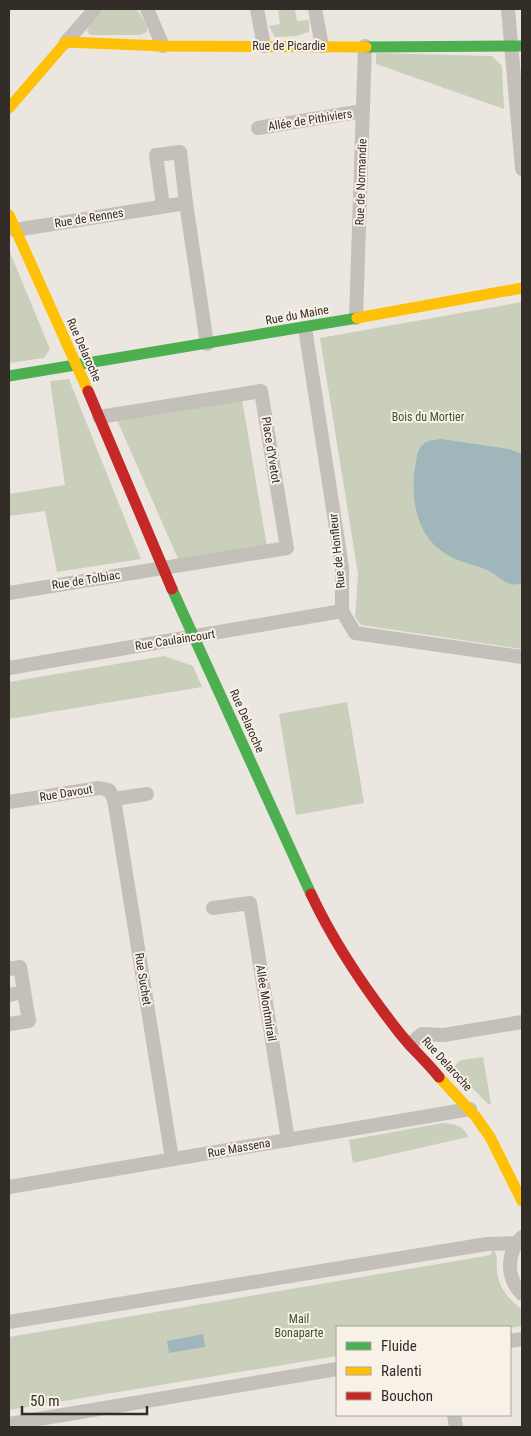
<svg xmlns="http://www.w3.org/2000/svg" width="531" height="1436" viewBox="0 0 531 1436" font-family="'Roboto Condensed',sans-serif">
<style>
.green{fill:#c9cfbb}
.water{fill:#9fb7ba}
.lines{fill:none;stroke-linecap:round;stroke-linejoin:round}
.street{stroke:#c3bfb9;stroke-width:14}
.fast{stroke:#4caf50;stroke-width:11}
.slow{stroke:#ffc107;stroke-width:11}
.jam{stroke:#c62828;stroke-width:11}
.labels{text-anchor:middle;stroke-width:4;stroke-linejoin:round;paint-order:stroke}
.street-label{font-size:12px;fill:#332d28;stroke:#f7f1e7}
.park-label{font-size:12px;fill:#3f4f2e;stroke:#f7f1e7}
</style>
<rect width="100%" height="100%" fill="#ebe7e0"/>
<g class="green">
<path d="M104 9H137L147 26V32L140 35H90L87 31 89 26Z"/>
<path d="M278 9H295L297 21 309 20V32L296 36 275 37 269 26 280 24Z"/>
<path d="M376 53 492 56 502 66 504 109 376 64Z"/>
<path d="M9 250 50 349 44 358 9 363Z"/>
<path d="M522 302V649L361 625 355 617 358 574 320 338Z"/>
<path d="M69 379 141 559 57 572 45 511 9 516V494L65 485 50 381Z"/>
<path d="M242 399 267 547 179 561 117 420Z"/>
<path d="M164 656 193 666 202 687 9 719V682Z"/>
<path d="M347 702 364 803 296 815 279 714Z"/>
<path d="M483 1057 491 1104H488L454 1069 456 1064 461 1060Z"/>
<path d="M443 1123C455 1124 463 1125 468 1137L353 1163 349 1140Z"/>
<path d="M492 1251 495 1252C498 1258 496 1261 497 1268 497 1286 508 1299 522 1309V1326L510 1328 337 1327V1356L9 1410V1337L491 1255Z"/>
</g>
<g class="water">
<path d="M441 439 509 449 522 454V583C507 589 498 574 485 569 467 562 455 562 439 549 414 529 410 492 416 462 417 454 418 447 426 442 430 440 436 440 441 439Z"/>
<path d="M203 1334 205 1347 169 1353 167 1341Z"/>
</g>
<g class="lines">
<g class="street">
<path d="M147 9 163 46"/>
<path d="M257 9 264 46"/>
<path d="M315 9 322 46"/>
<path d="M508 9 522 169"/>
<path d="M66 42 95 9"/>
<path d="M258 128 363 111"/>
<path d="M163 206 156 155 180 152 186 203"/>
<path d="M15 230 186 203 207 344"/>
<path d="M356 318 365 46"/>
<path d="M305 328 342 567V611L355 633 522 657"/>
<path d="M9 593 287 548 261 391 99 417"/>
<path d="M9 668 342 611"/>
<path d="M114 799 172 1159"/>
<path d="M9 802 99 788 109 790 114 799 147 794"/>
<path d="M213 908 250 903 288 1140"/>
<path d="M9 969 20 967 29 1021 9 1024"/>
<path d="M9 995 24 992"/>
<path d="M410 1044 422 1034 444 1035 522 1022"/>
<path d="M9 1187 470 1109"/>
<path d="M522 1237C506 1253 506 1278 522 1294"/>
<path d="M9 1322 487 1244 517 1243"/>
<path d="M510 1341 522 1339"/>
<path d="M454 1415 456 1427"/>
<path d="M9 1424 337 1369"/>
</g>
<g class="fast">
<path d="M366 47 522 46"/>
<path d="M9 376 357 318"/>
<path d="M172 589 311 894"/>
</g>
<g class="slow">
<path d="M9 108 66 42 163 46 366 47"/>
<path d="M9 215 88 391"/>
<path d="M357 318 522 288"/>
<path d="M439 1077 476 1117 490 1137 522 1201"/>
</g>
<g class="jam">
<path d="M88 391 172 589"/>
<path d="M311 894C333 941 366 990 398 1031 410 1047 426 1061 439 1077"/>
</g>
</g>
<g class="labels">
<g class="street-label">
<text x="289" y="50">Rue de Picardie</text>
<text transform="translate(310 120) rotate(-9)" y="4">Allée de Pithiviers</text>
<text transform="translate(361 182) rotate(-88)" y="4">Rue de Normandie</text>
<text transform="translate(89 218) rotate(-9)" y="4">Rue de Rennes</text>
<text transform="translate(297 315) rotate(-10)" y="4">Rue du Maine</text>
<text transform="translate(84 350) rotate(66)" y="4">Rue Delaroche</text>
<text transform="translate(271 450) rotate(81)" y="4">Place d'Yvetot</text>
<text transform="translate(337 551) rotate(-96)" y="4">Rue de Honfleur</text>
<text transform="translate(86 580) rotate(-9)" y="4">Rue de Tolbiac</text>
<text transform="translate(175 640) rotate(-9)" y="4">Rue Caulaincourt</text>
<text transform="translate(247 721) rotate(66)" y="4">Rue Delaroche</text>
<text transform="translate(66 793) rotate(-9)" y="4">Rue Davout</text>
<text transform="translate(143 979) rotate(81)" y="4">Rue Suchet</text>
<text transform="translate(266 1003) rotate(81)" y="4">Allée Montmirail</text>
<text transform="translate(447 1064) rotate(48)" y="4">Rue Delaroche</text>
<text transform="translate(239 1148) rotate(-10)" y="4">Rue Massena</text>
</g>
<g class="park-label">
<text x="428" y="421">Bois du Mortier</text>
<text x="299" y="1323">Mail<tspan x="299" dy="14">Bonaparte</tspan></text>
</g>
</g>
<rect width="531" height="1436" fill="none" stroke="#332d28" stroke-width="20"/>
<rect x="336" y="1326" width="175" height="90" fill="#f7f1e7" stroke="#a9a39b"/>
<rect x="346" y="1342" width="25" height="8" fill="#4caf50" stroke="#a9a39b"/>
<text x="381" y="1351" font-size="15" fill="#332d28">Fluide</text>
<rect x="346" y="1367" width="25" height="8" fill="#ffc107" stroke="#a9a39b"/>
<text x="381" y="1376" font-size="15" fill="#332d28">Ralenti</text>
<rect x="346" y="1392" width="25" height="8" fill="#c62828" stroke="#a9a39b"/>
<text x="381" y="1401" font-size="15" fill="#332d28">Bouchon</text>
<path d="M22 1406v8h125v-8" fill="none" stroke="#332d28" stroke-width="2.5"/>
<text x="30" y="1406" font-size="15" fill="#332d28" stroke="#f7f1e7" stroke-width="4" paint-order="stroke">50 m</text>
</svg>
